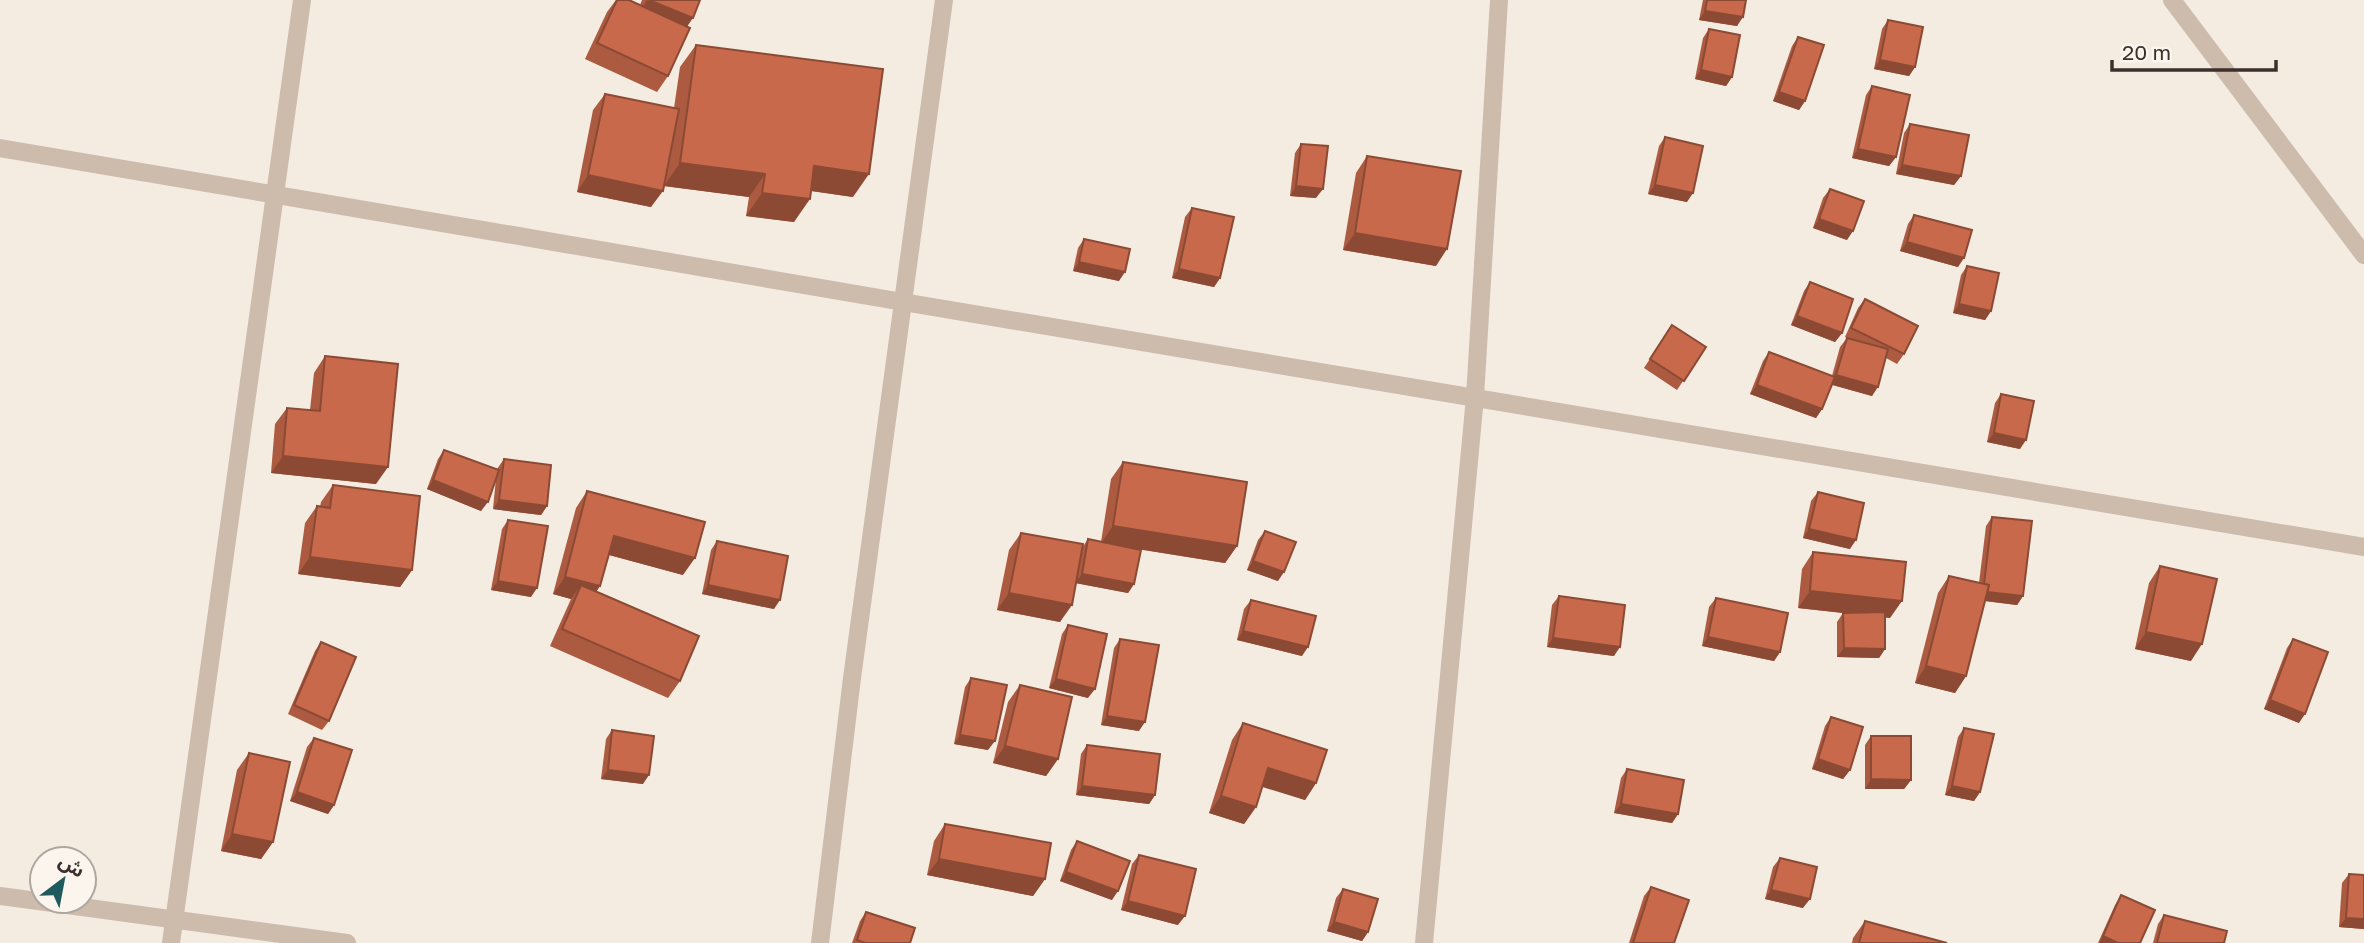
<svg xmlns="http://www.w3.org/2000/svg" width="2364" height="943" viewBox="0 0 2364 943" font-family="'Golos Text','Noto Sans Arabic',sans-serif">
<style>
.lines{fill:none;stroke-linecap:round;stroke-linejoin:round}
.minor{stroke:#cdbbac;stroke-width:18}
.tertiary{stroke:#cdbbac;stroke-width:18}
.wall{fill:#ac5a40}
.shaded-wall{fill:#8c4a34}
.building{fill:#c8694b;stroke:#8c4a34;stroke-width:2}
</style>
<rect width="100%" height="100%" fill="#f4ebe1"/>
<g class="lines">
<g class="minor">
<path d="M2172 0 2364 255"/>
<path d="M0 896 347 943"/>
<path d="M171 943 302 0"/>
<path d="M820 943 852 678 944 0"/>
<path d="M1424 943 1475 397 1499 0"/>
</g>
<path class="tertiary" d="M0 148C301 197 602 251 903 302 1389 385 1877 461 2364 547"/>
</g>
<g class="wall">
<path d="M616 0H629L640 5 642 0H700L687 27 668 76 657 92 585 59 607 12Z"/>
<path d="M1703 0H1746L1737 26 1699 20Z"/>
<path d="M1888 20 1915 67 1909 76 1874 69 1882 29Z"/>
<path d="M1709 29 1732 77 1726 86 1695 79 1703 38Z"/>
<path d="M1798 37 1805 101 1799 110 1773 101 1792 46Z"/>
<path d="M696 45 853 197 811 191 794 222 746 216 749 197 664 186 666 176 651 207 577 192 593 110 605 94 674 108 680 67Z"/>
<path d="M1872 86 1896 157 1889 166 1852 158 1866 95Z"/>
<path d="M1910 124 1961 176 1954 185 1896 174 1904 133Z"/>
<path d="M1665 137 1687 202 1648 194 1659 146Z"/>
<path d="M1301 144 1316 198 1290 196 1295 153Z"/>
<path d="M1367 156 1436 266 1343 250 1356 173Z"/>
<path d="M1830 189 1847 240 1813 228 1823 198Z"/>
<path d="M1192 208 1220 278 1214 287 1172 278 1185 217Z"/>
<path d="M1914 215 1958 267 1900 251 1908 224Z"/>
<path d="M1084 239 1119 281 1073 271 1078 248Z"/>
<path d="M1967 266 1991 311 1985 320 1953 313 1961 275Z"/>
<path d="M1810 282 1842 333 1835 342 1791 325 1804 291Z"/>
<path d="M1865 299 1904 354 1897 364 1886 358 1872 396 1832 385 1822 409 1816 418 1750 394 1763 361 1769 352 1832 376 1840 347 1847 338 1845 337 1858 308Z"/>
<path d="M1672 325 1706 347 1677 390 1644 368Z"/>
<path d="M325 356 376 484 271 473 275 424 287 408 310 410 314 373Z"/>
<path d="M2001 394 2020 449 1987 442 1995 403Z"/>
<path d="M444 450 497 469 504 459 547 506 541 515 493 509 496 478 481 511 427 489 438 459Z"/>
<path d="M1123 462 1237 546 1225 563 1137 549 1134 584 1128 593 1076 583 1060 622 997 610 1009 550 1021 533 1082 548 1088 539 1101 542 1111 479Z"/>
<path d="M333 485 412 570 400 587 298 574 305 523 317 506 320 507 321 502Z"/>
<path d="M587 491 683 575 609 555 600 586 596 592 680 681 668 698 550 646 571 599 553 594 576 508Z"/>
<path d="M1818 492 1850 549 1803 538 1811 501Z"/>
<path d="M1992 517 2023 596 2017 605 1985 601 1966 676 1955 693 1915 683 1938 593 1949 576 1979 583 1986 526Z"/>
<path d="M508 520 531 597 491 590 502 529Z"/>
<path d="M1265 531 1278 581 1247 570 1258 540Z"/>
<path d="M717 541 774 609 702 594 711 550Z"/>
<path d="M1813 552 1890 618 1885 617V649L1879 658 1837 657V622L1843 613 1798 608 1802 569Z"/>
<path d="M2160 566 2191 661 2135 649 2149 583Z"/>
<path d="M1559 596 1614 656 1547 647 1552 605Z"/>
<path d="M1716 598 1780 652 1774 661 1702 646 1709 607Z"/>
<path d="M1251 600 1302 656 1237 640 1244 609Z"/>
<path d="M1068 625 1088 698 1049 688 1062 634Z"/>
<path d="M1120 639 1139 731 1101 725 1114 648Z"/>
<path d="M2293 639 2299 723 2264 709 2287 648Z"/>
<path d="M321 642 329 721 322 730 288 714 315 651Z"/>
<path d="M971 678 988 750 954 744 965 687Z"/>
<path d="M1020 685 1058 759 1046 776 993 763 1008 702Z"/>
<path d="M1831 717 1850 770 1843 779 1812 769 1825 726Z"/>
<path d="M1243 723 1316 783 1305 800 1263 786 1256 807 1244 824 1209 813 1232 740Z"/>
<path d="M1964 728 1980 792 1974 801 1945 795 1958 737Z"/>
<path d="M612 730 643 784 601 779 606 739Z"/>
<path d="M1871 736 1911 780 1904 789H1865V745Z"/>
<path d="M314 738 334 805 328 814 290 801 307 747Z"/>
<path d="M1087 745 1155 795 1149 804 1076 795 1081 754Z"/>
<path d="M249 753 273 842 261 859 221 851 237 770Z"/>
<path d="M1627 769 1678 814 1672 823 1614 813 1621 778Z"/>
<path d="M945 824 1045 879 1033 896 927 875 934 841Z"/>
<path d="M1077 841 1112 900 1060 881 1071 850Z"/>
<path d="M1139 855 1178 925 1121 910 1132 864Z"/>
<path d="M1780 858 1803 908 1765 899 1773 867Z"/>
<path d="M2349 874 2364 929 2339 927 2342 883Z"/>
<path d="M1651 887 1674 943H1629L1644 896Z"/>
<path d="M1343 889 1368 932 1362 941 1327 931 1336 898Z"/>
<path d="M2121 895 2140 943H2098L2115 905Z"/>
<path d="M866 912 910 943H852L860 921Z"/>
<path d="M2164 915 2224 943H2153L2158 924Z"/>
<path d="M1865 921 1947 943H1852L1853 938Z"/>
</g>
<g class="shaded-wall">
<path d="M647 0 693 18 681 35 636 17Z"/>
<path d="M1705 11 1743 17 1737 26 1699 20Z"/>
<path d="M1880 60 1915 67 1909 76 1874 69Z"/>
<path d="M1701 70 1732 77 1726 86 1695 79Z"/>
<path d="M1779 92 1805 101 1799 110 1773 101Z"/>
<path d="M1858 149 1896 157 1889 166 1852 158Z"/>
<path d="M680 163 765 174 749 197 664 186Z"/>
<path d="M1902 165 1961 176 1954 185 1896 174Z"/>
<path d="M814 166 869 174 853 197 798 189Z"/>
<path d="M588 175 663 191 651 207 577 192Z"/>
<path d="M1655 185 1693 193 1687 202 1648 194Z"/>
<path d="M1296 186 1323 189 1316 198 1290 196Z"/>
<path d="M762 193 810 199 794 222 746 216Z"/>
<path d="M1819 219 1853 231 1847 240 1813 228Z"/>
<path d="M1355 233 1447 249 1436 266 1343 250Z"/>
<path d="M1907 242 1964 258 1958 267 1900 251Z"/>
<path d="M1079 262 1125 272 1119 281 1073 271Z"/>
<path d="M1179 269 1220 278 1214 287 1172 278Z"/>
<path d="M1959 304 1991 311 1985 320 1953 313Z"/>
<path d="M1797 316 1842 333 1835 342 1791 325Z"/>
<path d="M1836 375 1878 387 1872 396 1830 384Z"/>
<path d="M1757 385 1822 409 1816 418 1750 394Z"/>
<path d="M1994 433 2026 440 2020 449 1987 442Z"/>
<path d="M283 456 388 467 376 484 271 473Z"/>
<path d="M433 480 488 502 481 511 427 489Z"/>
<path d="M499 500 547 506 541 515 493 509Z"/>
<path d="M1113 526 1237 546 1225 563 1101 543Z"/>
<path d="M1809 529 1856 540 1850 549 1803 538Z"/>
<path d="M614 536 695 558 683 575 602 553Z"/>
<path d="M310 557 412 570 400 587 298 574Z"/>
<path d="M1253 561 1284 572 1278 581 1247 570Z"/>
<path d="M1082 574 1134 584 1128 593 1075 583Z"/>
<path d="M565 577 600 586 588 603 581 585 571 599 553 594Z"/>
<path d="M498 581 537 588 531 597 491 590Z"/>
<path d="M708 585 780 600 774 609 702 594Z"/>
<path d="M1810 591 1902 601 1890 618 1798 608Z"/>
<path d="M1983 591 2023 596 2017 605 1977 600Z"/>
<path d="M1009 593 1072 605 1060 622 997 610Z"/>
<path d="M1243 631 1308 647 1302 656 1237 640Z"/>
<path d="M2146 632 2202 644 2191 661 2135 649Z"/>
<path d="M1708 637 1780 652 1774 661 1702 646Z"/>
<path d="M1553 638 1620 647 1614 656 1547 647Z"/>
<path d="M1844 648 1885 649 1879 658 1837 657Z"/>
<path d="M1926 666 1966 676 1955 693 1915 683Z"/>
<path d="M1056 679 1095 689 1088 698 1049 688Z"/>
<path d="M2270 700 2305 714 2299 723 2264 709Z"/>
<path d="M1107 716 1145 722 1139 731 1101 725Z"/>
<path d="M960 735 995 741 988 750 954 744Z"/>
<path d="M1005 746 1058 759 1046 776 993 763Z"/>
<path d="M1818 759 1850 770 1843 779 1812 769Z"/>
<path d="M1268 768 1316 783 1305 800 1256 785Z"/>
<path d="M608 770 649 775 643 784 601 779Z"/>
<path d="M1871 779 1911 780 1904 789H1865Z"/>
<path d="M1082 786 1155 795 1149 804 1076 795Z"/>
<path d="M1952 786 1980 792 1974 801 1945 795Z"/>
<path d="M297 792 334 805 328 814 290 801Z"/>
<path d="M1221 796 1256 807 1244 824 1209 813Z"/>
<path d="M1621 804 1678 814 1672 823 1614 813Z"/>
<path d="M232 834 273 842 261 859 221 851Z"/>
<path d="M939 859 1045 879 1033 896 927 875Z"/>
<path d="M1066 872 1118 891 1112 900 1060 881Z"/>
<path d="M1771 890 1810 899 1803 908 1765 899Z"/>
<path d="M1128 901 1185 916 1178 925 1121 910Z"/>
<path d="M2346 918 2364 919V929L2339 927Z"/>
<path d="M1334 922 1368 932 1362 941 1327 931Z"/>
<path d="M2103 936 2118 943H2099Z"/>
</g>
<g class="building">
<path d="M617 0H629L690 28 668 76 597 43Z"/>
<path d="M649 0H700L693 18Z"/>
<path d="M1707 0H1746L1743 17 1705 11Z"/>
<path d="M1888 20 1923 27 1915 67 1880 60Z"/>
<path d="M1709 29 1740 35 1732 77 1701 70Z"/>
<path d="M1798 37 1824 45 1805 101 1779 92Z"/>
<path d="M696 45 883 69 869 174 814 166 810 199 762 193 765 174 680 163Z"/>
<path d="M1872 86 1910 95 1896 157 1858 149Z"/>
<path d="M605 94 679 109 663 191 588 175Z"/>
<path d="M1910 124 1969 135 1961 176 1902 165Z"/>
<path d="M1665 137 1703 146 1693 193 1655 185Z"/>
<path d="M1301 144 1328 146 1323 189 1296 186Z"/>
<path d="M1367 156 1461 171 1447 249 1355 233Z"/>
<path d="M1830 189 1864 201 1853 231 1819 219Z"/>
<path d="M1192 208 1234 217 1220 278 1179 269Z"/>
<path d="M1914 215 1972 230 1964 258 1907 242Z"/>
<path d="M1084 239 1130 249 1125 272 1079 262Z"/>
<path d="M1967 266 1999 273 1991 311 1959 304Z"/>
<path d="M1810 282 1853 299 1842 333 1797 316Z"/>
<path d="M1865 299 1918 326 1904 354 1851 328Z"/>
<path d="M1672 325 1706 347 1684 381 1650 359Z"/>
<path d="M1847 338 1888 349 1878 387 1836 375Z"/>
<path d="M1769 352 1835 377 1822 409 1757 385Z"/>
<path d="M325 356 398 364 388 467 283 456 287 408 320 411Z"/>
<path d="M2001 394 2034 401 2026 440 1994 433Z"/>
<path d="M444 450 499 470 488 502 433 480Z"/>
<path d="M504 459 551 465 547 506 499 500Z"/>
<path d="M1123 462 1247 482 1237 546 1113 526Z"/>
<path d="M333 485 420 496 412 570 310 557 317 506 330 508Z"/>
<path d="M587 491 705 522 695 558 614 536 600 586 565 577Z"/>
<path d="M1818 492 1864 503 1856 540 1809 529Z"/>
<path d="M1992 517 2032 521 2023 596 1987 592 1989 585 1984 584Z"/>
<path d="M508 520 548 526 537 588 498 581Z"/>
<path d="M1265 531 1296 542 1284 572 1253 561Z"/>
<path d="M1021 533 1083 544 1072 605 1009 593Z"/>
<path d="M1088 539 1141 550 1134 584 1082 574Z"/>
<path d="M717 541 788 556 780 600 708 585Z"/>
<path d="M1813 552 1906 562 1902 601 1810 591Z"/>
<path d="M2160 566 2217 579 2202 644 2146 632Z"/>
<path d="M1949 576 1989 585 1966 676 1926 666Z"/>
<path d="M581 585 699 636 680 681 562 629Z"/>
<path d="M1559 596 1625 605 1620 647 1553 638Z"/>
<path d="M1716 598 1788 613 1780 652 1708 637Z"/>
<path d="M1251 600 1316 616 1308 647 1243 631Z"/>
<path d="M1885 612V649L1844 648 1843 613Z"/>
<path d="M1068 625 1107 634 1095 689 1056 679Z"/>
<path d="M1120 639 1159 645 1145 722 1107 716Z"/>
<path d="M2293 639 2328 652 2305 714 2270 700Z"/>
<path d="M321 642 356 657 329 721 294 705Z"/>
<path d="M971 678 1007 685 995 741 960 735Z"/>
<path d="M1020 685 1072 697 1058 759 1005 746Z"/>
<path d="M1831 717 1863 727 1850 770 1818 759Z"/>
<path d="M1243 723 1327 750 1316 783 1268 768 1256 807 1221 796Z"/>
<path d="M1964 728 1994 734 1980 792 1952 786Z"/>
<path d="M612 730 654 736 649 775 608 770Z"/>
<path d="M1871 736H1911V780L1871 779Z"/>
<path d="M314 738 352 750 334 805 297 792Z"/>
<path d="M1087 745 1160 754 1155 795 1082 786Z"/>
<path d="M249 753 290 762 273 842 232 834Z"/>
<path d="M1627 769 1684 780 1678 814 1621 804Z"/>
<path d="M945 824 1051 843 1045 879 939 859Z"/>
<path d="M1077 841 1130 861 1118 891 1066 872Z"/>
<path d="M1139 855 1196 869 1185 916 1128 901Z"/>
<path d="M1780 858 1817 867 1810 899 1771 890Z"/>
<path d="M2349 874 2364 875V919L2346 918Z"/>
<path d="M1651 887 1689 900 1674 943H1633Z"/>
<path d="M1343 889 1378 899 1368 932 1334 922Z"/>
<path d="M2121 895 2155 910 2140 943H2118L2103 936Z"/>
<path d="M866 912 915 928 910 943H865L857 940Z"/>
<path d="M2164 915 2227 931 2224 943H2157Z"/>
<path d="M1865 921 1947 943H1859Z"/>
</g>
<g transform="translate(63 880) rotate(32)"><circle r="33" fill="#fbf5ee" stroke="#aea6a0" stroke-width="2"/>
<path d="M0-5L12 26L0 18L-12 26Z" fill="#1f5a5e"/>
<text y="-10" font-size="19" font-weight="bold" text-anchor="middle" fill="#3b302b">ش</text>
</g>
<path d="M2112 60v10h164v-10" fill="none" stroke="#3b302b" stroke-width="3.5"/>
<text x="2122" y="60" font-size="21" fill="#3b302b" stroke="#fbf5ee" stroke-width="5" paint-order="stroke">20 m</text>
</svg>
